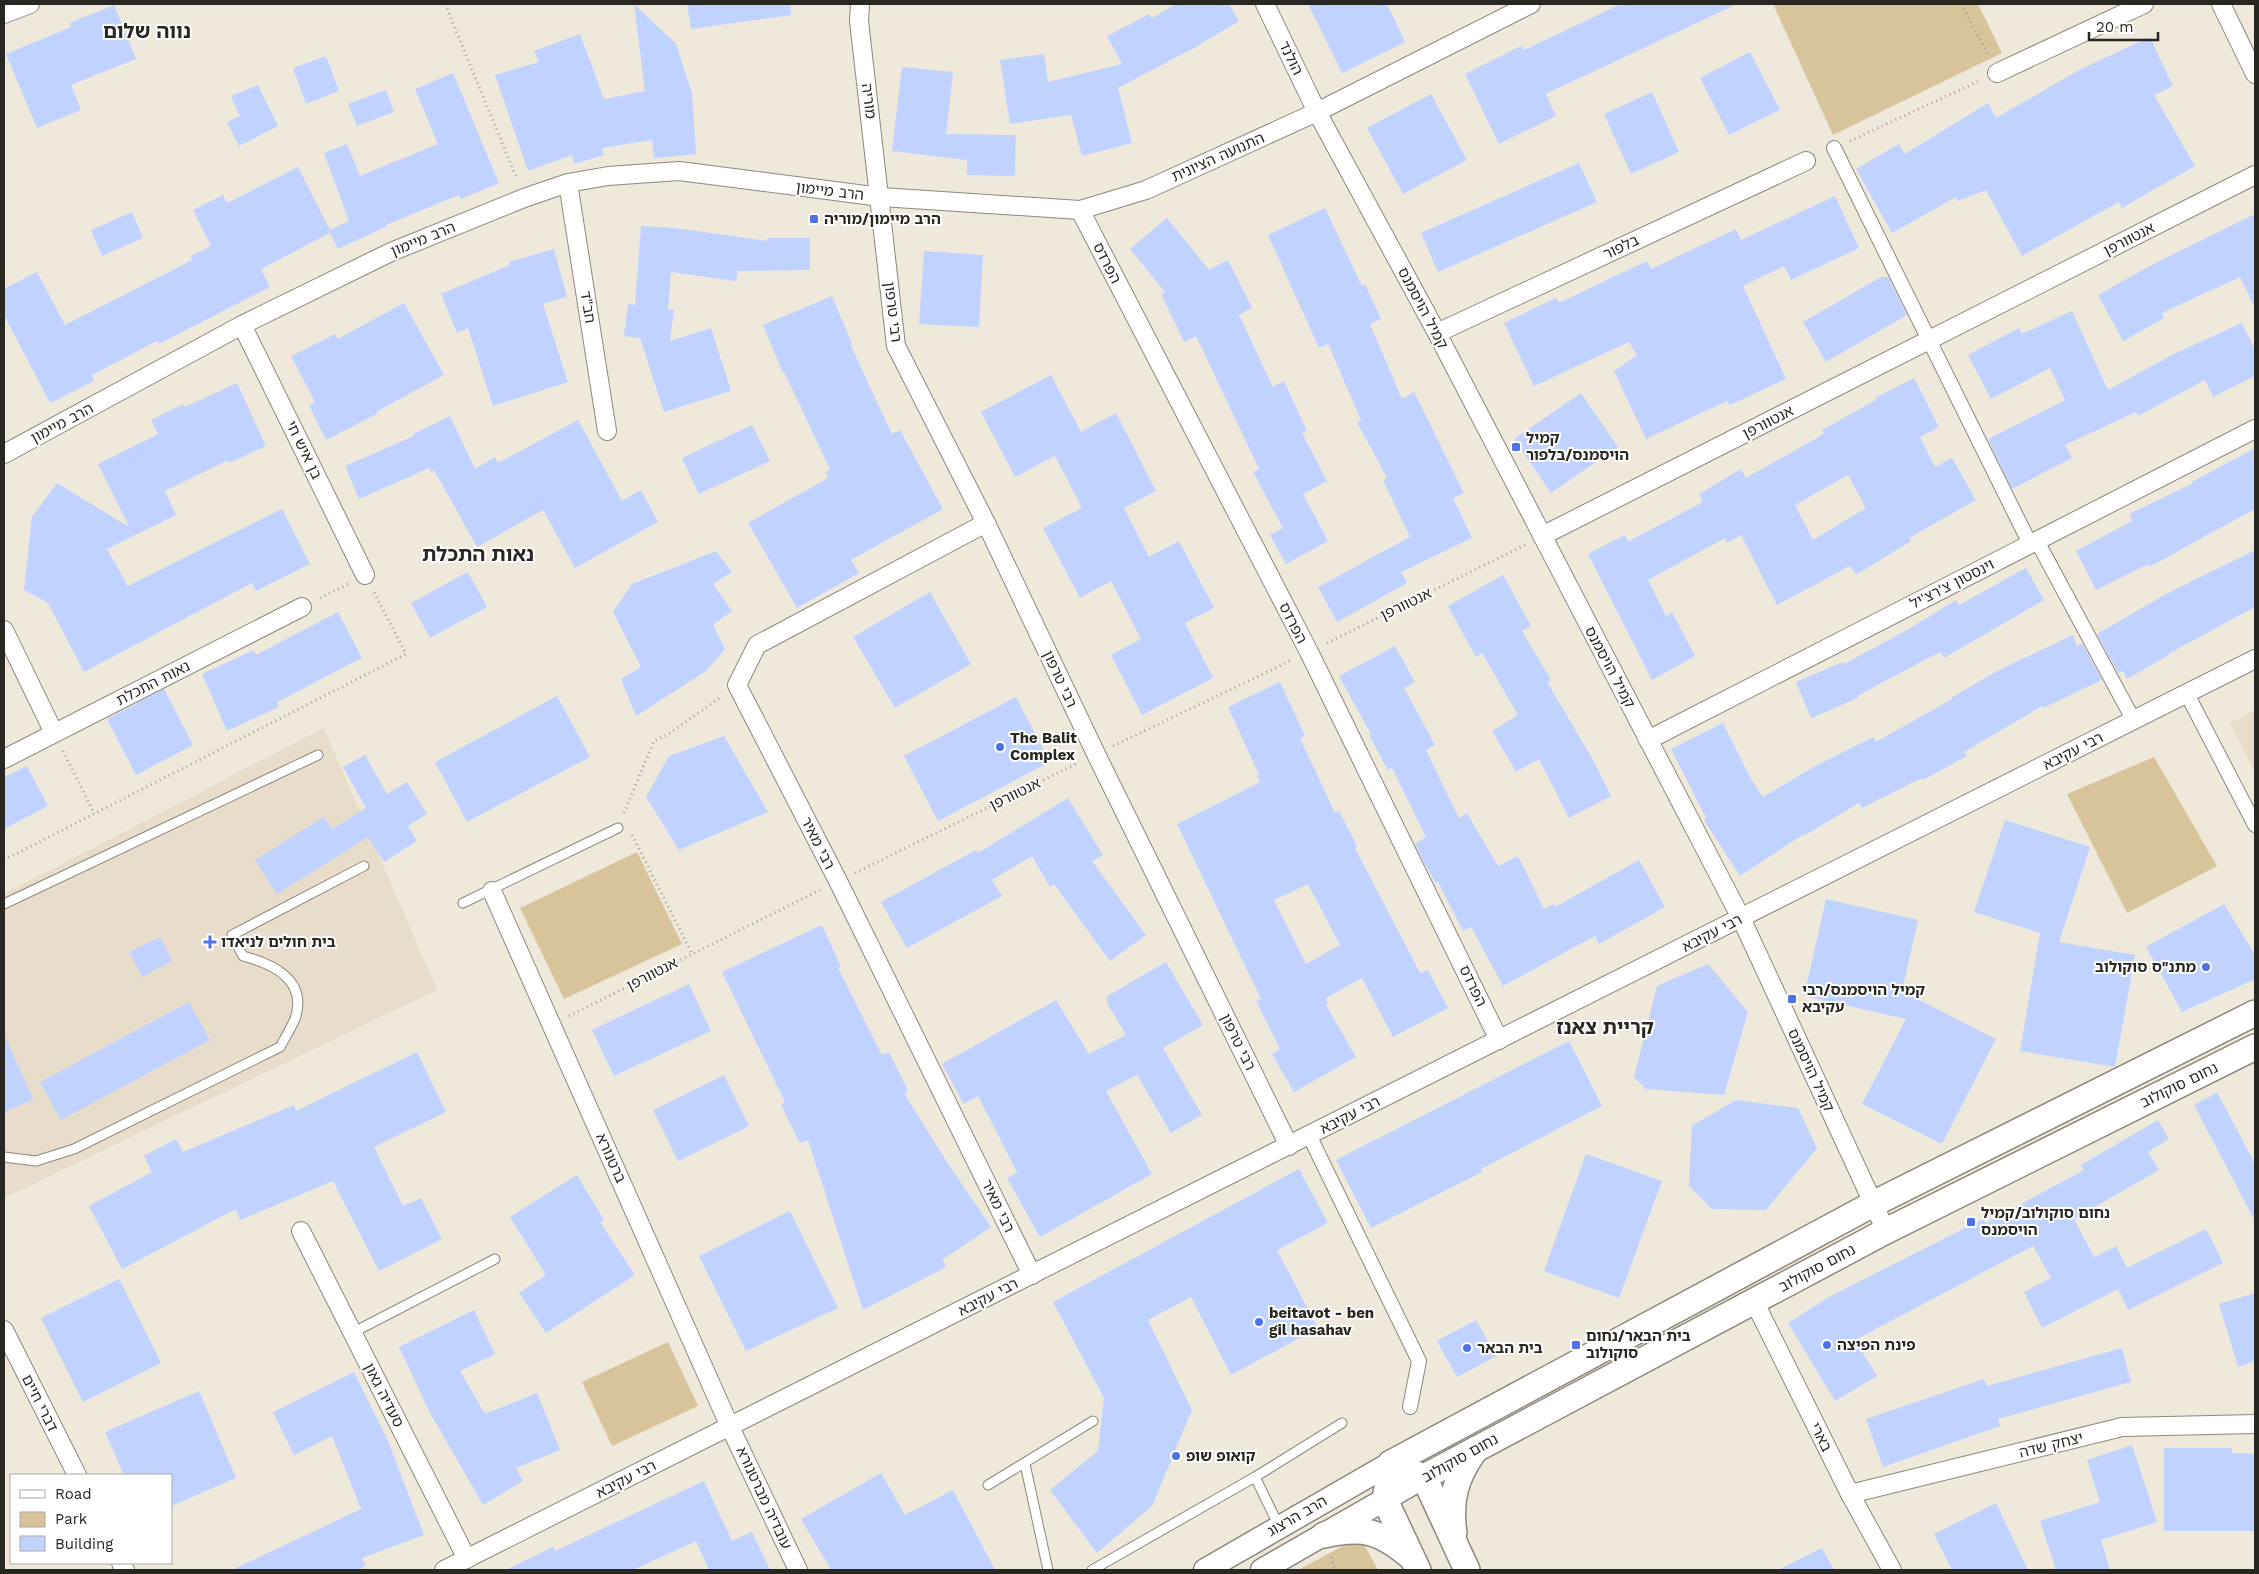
<svg xmlns="http://www.w3.org/2000/svg" width="2259" height="1574" viewBox="0 0 2259 1574" font-family="'Work Sans','Noto Sans Hebrew',sans-serif">
<style>
.built{fill:#e7ddca}
.green{fill:#d8c49b}
.building{fill:#c0d2ff;fill-rule:evenodd}
.lines{fill:none;stroke-linecap:round;stroke-linejoin:round}
.service-casing{stroke:#8d877c;stroke-width:11}
.pedestrian-casing{stroke:#8d877c;stroke-width:16}
.minor-casing{stroke:#8d877c;stroke-width:20}
.tertiary-casing{stroke:#8d877c;stroke-width:25}
.secondary-casing{stroke:#8d877c;stroke-width:28}
.path{stroke:#a39f95;stroke-width:3;stroke-dasharray:1 4;stroke-linecap:butt}
.service{stroke:#fff;stroke-width:9}
.pedestrian{stroke:#fff;stroke-width:14}
.minor{stroke:#fff;stroke-width:18}
.tertiary{stroke:#fff;stroke-width:22}
.secondary{stroke:#fff;stroke-width:25}
.poi-dot{fill:#4f73e7;stroke:#fff;stroke-width:2}
.labels{text-anchor:middle;stroke-width:4;stroke-linejoin:round;paint-order:stroke}
.street-label{font-size:15px;fill:#292722;stroke:#fff}
.poi-label{font-size:15px;font-weight:bold;fill:#292722;stroke:#fff;text-anchor:start}
.district-label{font-size:20px;font-weight:bold;fill:#292722;stroke:#fff}
</style>
<rect width="100%" height="100%" fill="#efe9dc"/>
<g class="built">
<path d="M2255 710V773L2230 723Z"/>
<path d="M324 728 437 990 4 1198V894Z"/>
</g>
<g class="green">
<path d="M1773 4H1978L2002 53 1833 135Z"/>
<path d="M2154 757 2217 866 2127 913 2067 794Z"/>
<path d="M637 852 682 944 564 999 520 908Z"/>
<path d="M668 1342 698 1406 612 1446 582 1382Z"/>
<path d="M1360 1537 1378 1570H1298Z"/>
</g>
<g class="building">
<path d="M634 4 676 44 692 93 696 154 654 158 652 140 602 148 604 155 574 164 572 155 528 171 495 75 539 62 534 51 580 34 604 99 645 91Z"/>
<path d="M687 4H790L791 15 691 29Z"/>
<path d="M1176 4H1229L1239 21 1194 48 1118 88 1132 143 1082 156 1071 115 1010 124 1000 60 1044 54 1048 82 1122 64 1107 36 1149 14 1152 18Z"/>
<path d="M1308 4H1387L1405 42 1342 73Z"/>
<path d="M1621 4H1737L1546 94 1556 116 1499 144 1465 74 1521 46 1524 50Z"/>
<path d="M114 5 136 59 71 85 81 110 37 128 6 54 71 27 70 23Z"/>
<path d="M2150 37 2173 86 2154 95 2195 166 2122 208 2119 202 2022 256 1986 190 1958 201 1956 197 1892 233 1856 169 1899 144 1905 154 1988 103 1996 118 2079 70Z"/>
<path d="M1750 52 1780 110 1729 135 1700 78Z"/>
<path d="M326 56 339 91 306 104 293 68Z"/>
<path d="M902 67 953 72 946 134 1016 135 1015 176 967 175V160L892 151Z"/>
<path d="M453 73 499 183 461 199 459 195 386 225V227L338 249 330 233 261 269 270 287 159 344 157 341 92 375 94 381 50 403 4 315V289L37 272 65 325 192 260 191 256 211 246 193 210 223 195 227 203 298 167 330 230 349 221 324 153 347 144 360 176 438 144 415 89Z"/>
<path d="M258 85 278 126 239 146 227 122 240 116 231 96Z"/>
<path d="M386 90 394 112 357 126 348 104Z"/>
<path d="M1652 92 1679 152 1631 174 1604 114Z"/>
<path d="M1431 94 1467 160 1403 194 1367 128Z"/>
<path d="M1579 163 1597 202 1438 272 1421 233Z"/>
<path d="M1835 196 1859 248 1791 280 1784 266 1743 286 1786 379 1730 405 1727 401 1646 439 1614 371 1637 355 1629 342 1534 386 1504 323 1556 298 1559 303 1647 261 1651 269 1736 229 1741 240Z"/>
<path d="M1325 208 1362 286 1365 284 1381 319 1370 324 1402 399 1414 392 1464 493 1453 498 1472 538 1401 572 1407 583 1337 622 1318 587 1410 537 1383 480 1387 478 1357 422 1361 420 1328 344 1319 348 1268 235Z"/>
<path d="M132 212 143 238 102 256 91 230Z"/>
<path d="M2255 214V308L2240 277 2162 313 2164 318 2123 341 2098 295 2157 262Z"/>
<path d="M1167 218 1209 270 1228 260 1252 308 1239 315 1273 387 1284 381 1307 431 1302 433 1327 481 1303 494 1328 541 1286 564 1270 535 1283 528 1253 472 1259 469 1196 336 1184 342 1161 294 1165 292 1130 249Z"/>
<path d="M641 226 675 228 767 241V238H810V270L738 271 736 281 671 272 668 309 674 310 670 341 711 328 731 391 664 412 640 338 624 336 628 304 635 305Z"/>
<path d="M554 249 567 297 543 304 568 382 493 406 468 328 457 333 441 294 510 265 509 262Z"/>
<path d="M924 251 983 255 979 327 919 324Z"/>
<path d="M1888 277 1907 315 1826 362 1803 322 1881 277Z"/>
<path d="M832 296 852 344H850L892 434 900 430 943 509 851 560 859 573 797 608 748 523 828 478 825 472 830 469 784 372 783 373 763 325Z"/>
<path d="M404 303 444 375 376 412 377 414 326 440 309 405 315 402 291 356 335 334 338 339Z"/>
<path d="M2072 311 2108 390 2174 354 2242 323 2255 350V376L2213 397 2205 380 2138 416 2136 412 2065 445 2072 458 2012 489 1988 439 2065 400 2050 368 1991 399 1968 355 2019 328 2022 334Z"/>
<path d="M1051 375 1081 432 1116 413 1156 491 1124 508 1149 557 1179 541 1214 608 1185 623 1213 678 1142 715 1111 655 1141 639 1111 581 1080 598 1043 528 1082 508 1055 456 1015 477 981 412Z"/>
<path d="M1914 378 1939 427 1920 437 1935 467 1952 458 1976 500 1909 538 1911 541 1856 575 1850 566 1777 605 1741 535 1727 543 1725 538 1648 580 1666 616 1672 612 1695 656 1652 680 1588 554 1625 535 1628 542 1703 502 1699 494 1741 469 1746 478 1824 434 1822 430 1876 400 1875 398ZM1848 475 1866 508 1813 540 1795 505Z"/>
<path d="M237 383 266 446 229 463 228 460 165 491 176 515 107 549 128 586 282 509 310 564 256 591 252 583 84 672 48 603 24 590 32 517 57 483 129 527 98 464 158 434 151 420 184 404 185 407Z"/>
<path d="M1581 393 1618 447 1551 493 1514 439Z"/>
<path d="M450 416 475 469 495 457 498 463 578 420 622 501 641 490 658 522 575 568 543 510 477 547 434 470 431 472 429 468 359 499 345 466 414 436 413 434Z"/>
<path d="M752 425 770 461 699 494 682 458Z"/>
<path d="M2255 448V509L2149 567 2148 564 2096 590 2076 551 2132 521 2129 514 2192 484V482Z"/>
<path d="M2255 550V607L2168 654 2169 655 2127 679 2123 671 2118 673 2097 634 2168 593Z"/>
<path d="M716 551 732 572 713 584 732 611 713 625 725 649 706 671 636 716 621 679 641 667 613 612 632 584Z"/>
<path d="M2026 568 2044 600 1944 658 1940 652 1857 696 1858 698 1811 718 1796 682 1843 662 1844 664 1907 630 1956 600 1959 605Z"/>
<path d="M468 572 487 607 430 638 411 603Z"/>
<path d="M1503 575 1531 626 1522 631 1551 680 1547 682 1592 758 1611 796 1569 818 1539 759 1516 772 1492 731 1518 715 1482 653 1476 657 1448 606Z"/>
<path d="M930 592 971 664 895 708 853 637Z"/>
<path d="M338 612 362 658 277 702 279 707 227 731 202 674 254 650 256 655Z"/>
<path d="M2073 635 2077 646 2082 643 2102 680 2043 708 2042 706 1964 752 1967 756 1923 780 1922 778 1862 808 1859 803 1805 835 1804 834 1740 876 1704 820 1706 818 1671 749 1723 723 1752 781 1763 797 1819 764 1873 737 1876 742 1952 699 1951 698 1999 670Z"/>
<path d="M1395 646 1415 682 1404 688 1435 745 1426 750 1459 818 1467 813 1498 866 1518 856 1544 909 1553 904 1555 907 1639 860 1665 907 1599 944 1595 936 1503 986 1471 927 1463 931 1438 882 1436 883 1427 868 1415 844 1426 837 1392 768 1388 770 1369 735 1371 734 1339 676Z"/>
<path d="M1280 682 1305 736 1300 738 1335 813 1339 811 1357 846 1355 848 1420 973 1428 970 1448 1008 1393 1037 1362 978 1326 998 1328 1004 1326 1005 1356 1057 1294 1092 1272 1054 1280 1049 1256 1001 1261 999 1177 824 1260 782 1257 776 1259 775 1228 707ZM1308 884 1340 945 1306 964 1274 900Z"/>
<path d="M164 689 193 745 136 775 107 719Z"/>
<path d="M557 696 590 757 467 822 435 762Z"/>
<path d="M1016 697 1050 762 938 821 904 756Z"/>
<path d="M724 736 768 812 679 850 646 797 669 756Z"/>
<path d="M365 755 387 794 407 782 427 814 408 826 417 841 384 862 368 837 277 894 255 860 324 817 332 829 366 808 343 767Z"/>
<path d="M27 766 48 806 4 829V777Z"/>
<path d="M1068 798 1103 855 1092 861 1146 935 1110 961 1054 884 1050 887 1032 856 992 880 1002 896 907 948 881 902 976 850 978 853Z"/>
<path d="M2005 820 2090 847 2059 942 2135 955 2115 1067 2020 1051 2040 933 1974 912Z"/>
<path d="M1826 899 1918 920 1902 991 1996 1039 1942 1144 1862 1104 1906 1019 1804 996Z"/>
<path d="M2224 904 2255 955V979L2182 1012 2146 947Z"/>
<path d="M822 925 841 967 838 968 882 1055 889 1052 908 1090 904 1093 945 1159 991 1227 942 1260 946 1267 863 1310 808 1140 800 1143 781 1105 785 1102 722 972Z"/>
<path d="M160 937 172 961 142 977 129 952Z"/>
<path d="M1166 962 1203 1025 1163 1048 1202 1115 1171 1133 1137 1075 1106 1091 1152 1174 1040 1237 1007 1178 1017 1172 978 1096 964 1104 942 1064 1056 1000 1089 1054 1126 1035 1107 1003V996Z"/>
<path d="M1708 964 1748 1012 1724 1095 1646 1089 1634 1077 1657 986Z"/>
<path d="M689 984 711 1031 614 1076 592 1030Z"/>
<path d="M189 1002 210 1040 61 1120 40 1082Z"/>
<path d="M4 1034 33 1099 4 1113Z"/>
<path d="M1569 1041 1602 1106 1481 1169 1482 1172 1371 1228 1336 1160Z"/>
<path d="M417 1052 446 1112 374 1147 403 1206 421 1198 442 1239 379 1271 333 1181 240 1220 236 1209 122 1269 89 1206 152 1172 144 1156 176 1139 183 1152 294 1105 296 1111Z"/>
<path d="M724 1075 749 1126 678 1161 653 1110Z"/>
<path d="M2217 1092 2255 1164V1221L2194 1105Z"/>
<path d="M1736 1100 1798 1108 1817 1148 1766 1210 1712 1209 1689 1186 1692 1126Z"/>
<path d="M2158 1120 2169 1139 2148 1152 2159 1170 2074 1219 2094 1257 2116 1246 2127 1268 2206 1229 2223 1263 2128 1310 2118 1289 2042 1328 2024 1292 2051 1278 2033 1246 1855 1340 1877 1376 1835 1401 1788 1323 1829 1297 1983 1219 1986 1223 2084 1170 2081 1165Z"/>
<path d="M1586 1154 1662 1181 1619 1298 1544 1271Z"/>
<path d="M1299 1169 1328 1223 1277 1250 1318 1328 1231 1375 1191 1297 1148 1320 1192 1410 1152 1506 1097 1553 1050 1490 1098 1451 1104 1398 1053 1302Z"/>
<path d="M577 1175 604 1220 600 1222 635 1275 546 1333 519 1293 546 1275 510 1217Z"/>
<path d="M790 1211 838 1308 746 1351 699 1256Z"/>
<path d="M119 1279 161 1363 83 1402 41 1318Z"/>
<path d="M2255 1293V1361L2238 1367 2219 1304Z"/>
<path d="M474 1310 495 1354 460 1371 485 1414 537 1393 560 1450 516 1468 523 1481 483 1505 429 1411 399 1347Z"/>
<path d="M1476 1320 1496 1356 1457 1377 1437 1341Z"/>
<path d="M2122 1348 2131 1382 1998 1419 2000 1426 1883 1467 1866 1419 1984 1379 1987 1386Z"/>
<path d="M354 1372 388 1441 424 1535 362 1558 366 1566 356 1570H232L361 1509 332 1436 294 1455 273 1412Z"/>
<path d="M199 1391 236 1478 171 1506V1475H124L105 1432Z"/>
<path d="M2132 1445 2157 1522 2101 1540 2110 1570H2056L2040 1521 2100 1502 2087 1460Z"/>
<path d="M2164 1448H2232V1453L2255 1454V1531H2164Z"/>
<path d="M881 1473 905 1515 953 1490 995 1570H831L801 1519Z"/>
<path d="M704 1481 732 1541 752 1532 770 1570H709L696 1541 633 1570H506L553 1547 555 1551Z"/>
<path d="M1996 1503 2028 1570H1952L1934 1534Z"/>
<path d="M1822 1548 1834 1570H1778Z"/>
</g>
<g class="lines">
<defs>
<g id="service">
<path d="M463 903 618 828"/>
<path d="M4 904 318 755"/>
<path d="M4 1157 36 1161 74 1149 280 1047C285 1038 291 1028 295 1019 308 980 273 964 243 956L232 935 364 866"/>
<path d="M352 1333 495 1259"/>
<path d="M1025 1464 1048 1570"/>
<path d="M1255 1477 1279 1526"/>
<path d="M988 1485 1093 1421"/>
<path d="M1092 1570 1255 1477 1342 1423"/>
</g>
<g id="pedestrian">
<path d="M1834 148 2030 544"/>
<path d="M2037 541 2134 721"/>
<path d="M2187 694 2255 825"/>
<path d="M1309 1135 1419 1361 1410 1407"/>
</g>
<g id="minor">
<path d="M860 4 859 21 896 346 986 523 1096 754 1289 1146"/>
<path d="M1265 4 1317 112 1437 333 1741 918 1886 1231"/>
<path d="M2221 4 2255 74"/>
<path d="M4 14 30 4"/>
<path d="M1997 73 2144 4"/>
<path d="M568 183 607 431"/>
<path d="M1080 210 1309 652 1499 1040"/>
<path d="M242 325 365 575"/>
<path d="M1437 333 1806 161"/>
<path d="M4 454 242 325 391 252 524 198 568 183 608 176 679 171 881 197 1080 210 1146 190 1317 112 1531 4"/>
<path d="M986 523 757 645 737 685 838 881 1032 1275"/>
<path d="M1542 536 2255 175"/>
<path d="M4 630 54 733"/>
<path d="M1648 740 2255 429"/>
<path d="M4 759 302 607"/>
<path d="M492 891 730 1427 798 1570"/>
<path d="M301 1231 467 1559"/>
<path d="M1754 1301 1850 1494 1892 1570"/>
<path d="M4 1330 77 1475"/>
<path d="M1850 1494 2122 1427 2255 1424"/>
<path d="M121 1563 125 1570"/>
<path d="M444 1570 2255 659"/>
</g>
<g id="tertiary">
<path d="M1205 1570 1391 1463"/>
<path d="M1262 1570 1424 1477"/>
</g>
<g id="secondary">
<path d="M1391 1463 1873 1204 2255 1013"/>
<path d="M1391 1463 1385 1500 1418 1570"/>
<path d="M1409 1471 1424 1477 1467 1570"/>
<path d="M1424 1477 1886 1231 2255 1047"/>
<path d="M1454 1533C1449 1499 1456 1476 1476 1449"/>
<path d="M1324 1535C1363 1526 1380 1531 1411 1557"/>
</g>
</defs>
<use href="#service" class="service-casing"/>
<use href="#pedestrian" class="pedestrian-casing"/>
<use href="#minor" class="minor-casing"/>
<use href="#tertiary" class="tertiary-casing"/>
<use href="#secondary" class="secondary-casing"/>
<g class="path">
<path d="M445 4 517 179"/>
<path d="M1961 4 1989 56"/>
<path d="M1850 141 1979 81"/>
<path d="M320 598 348 584"/>
<path d="M1327 643 1525 545"/>
<path d="M1113 746 1292 660"/>
<path d="M63 751 94 813"/>
<path d="M624 813 654 741 667 735 721 697"/>
<path d="M632 835 692 954"/>
<path d="M4 860 406 654 374 592"/>
<path d="M855 873 1078 763"/>
<path d="M569 1016 820 890"/>
<path d="M1331 1557 1335 1570"/>
</g>
<use href="#service" class="service"/>
<use href="#pedestrian" class="pedestrian"/>
<use href="#minor" class="minor"/>
<use href="#tertiary" class="tertiary"/>
<use href="#secondary" class="secondary"/>
</g>
<g class="poi-dot">
<rect x="809" y="214" width="10" height="10" rx="2.5"/>
<rect x="1511" y="442" width="10" height="10" rx="2.5"/>
<circle cx="1000" cy="747" r="5"/>
<path d="M207.5 934.5h5v5h5v5h-5v5h-5v-5h-5v-5h5z"/>
<circle cx="2206" cy="967" r="5"/>
<rect x="1787" y="994" width="10" height="10" rx="2.5"/>
<rect x="1966" y="1217" width="10" height="10" rx="2.5"/>
<circle cx="1259" cy="1322" r="5"/>
<rect x="1571" y="1340" width="10" height="10" rx="2.5"/>
<circle cx="1827" cy="1345" r="5"/>
<circle cx="1467" cy="1348" r="5"/>
<circle cx="1176" cy="1456" r="5"/>
</g>
<g class="labels">
<g class="street-label">
<text transform="translate(1291 58) rotate(64)" y="5">הולנד</text>
<text transform="translate(869 101) rotate(83)" y="5">מוריה</text>
<text transform="translate(1218 157) rotate(-24)" y="5">התנועה הציונית</text>
<text transform="translate(830 191) rotate(7)" y="5">הרב מיימון</text>
<text transform="translate(423 239) rotate(-22)" y="5">הרב מיימון</text>
<text transform="translate(2129 239) rotate(-27)" y="5">אנטוורפן</text>
<text transform="translate(1621 247) rotate(-25)" y="5">בלפור</text>
<text transform="translate(1107 263) rotate(63)" y="5">הפרדס</text>
<text transform="translate(588 307) rotate(81)" y="5">חב"ד</text>
<text transform="translate(1423 308) rotate(62)" y="5">קמיל הויסמנס</text>
<text transform="translate(893 312) rotate(83)" y="5">רבי טרפון</text>
<text transform="translate(1768 422) rotate(-27)" y="5">אנטוורפן</text>
<text transform="translate(62 423) rotate(-28)" y="5">הרב מיימון</text>
<text transform="translate(304 450) rotate(64)" y="5">בן איש חי</text>
<text transform="translate(1952 584) rotate(-27)" y="5">וינסטון צ'רצ'יל</text>
<text transform="translate(1406 604) rotate(-26)" y="5">אנטוורפן</text>
<text transform="translate(1293 623) rotate(63)" y="5">הפרדס</text>
<text transform="translate(1610 667) rotate(62)" y="5">קמיל הויסמנס</text>
<text transform="translate(1060 679) rotate(65)" y="5">רבי טרפון</text>
<text transform="translate(153 683) rotate(-27)" y="5">נאות התכלת</text>
<text transform="translate(2073 751) rotate(-27)" y="5">רבי עקיבא</text>
<text transform="translate(1015 794) rotate(-26)" y="5">אנטוורפן</text>
<text transform="translate(818 843) rotate(63)" y="5">רבי מאיר</text>
<text transform="translate(1712 933) rotate(-27)" y="5">רבי עקיבא</text>
<text transform="translate(652 974) rotate(-27)" y="5">אנטוורפן</text>
<text transform="translate(1473 986) rotate(64)" y="5">הפרדס</text>
<text transform="translate(1238 1042) rotate(64)" y="5">רבי טרפון</text>
<text transform="translate(1811 1070) rotate(65)" y="5">קמיל הויסמנס</text>
<text transform="translate(2179 1085) rotate(-26)" y="5">נחום סוקולוב</text>
<text transform="translate(1350 1115) rotate(-27)" y="5">רבי עקיבא</text>
<text transform="translate(611 1158) rotate(66)" y="5">ברטנורא</text>
<text transform="translate(998 1206) rotate(64)" y="5">רבי מאיר</text>
<text transform="translate(1817 1268) rotate(-28)" y="5">נחום סוקולוב</text>
<text transform="translate(988 1297) rotate(-27)" y="5">רבי עקיבא</text>
<text transform="translate(384 1395) rotate(63)" y="5">סעדיה גאון</text>
<text transform="translate(40 1403) rotate(63)" y="5">דברי חיים</text>
<text transform="translate(1821 1437) rotate(63)" y="5">בארי</text>
<text transform="translate(2051 1445) rotate(-14)" y="5">יצחק שדה</text>
<text transform="translate(1460 1458) rotate(-29)" y="5">נחום סוקולוב</text>
<text transform="translate(626 1479) rotate(-27)" y="5">רבי עקיבא</text>
<text transform="translate(764 1498) rotate(65)" y="5">עובדיה מברטנורא</text>
<text transform="translate(1297 1516) rotate(-30)" y="5">הרב הרצוג</text>
</g>
<g class="poi-label">
<text x="824" y="224">הרב מיימון/מוריה</text>
<text x="1526" y="443">קמיל<tspan x="1526" dy="17">הויסמנס/בלפור</tspan></text>
<text x="1010" y="743">The Balit<tspan x="1010" dy="17">Complex</tspan></text>
<text x="221" y="947">בית חולים לניאדו</text>
<text x="2196" y="972" text-anchor="end">מתנ"ס סוקולוב</text>
<text x="1802" y="995">קמיל הויסמנס/רבי<tspan x="1802" dy="17">עקיבא</tspan></text>
<text x="1981" y="1218">נחום סוקולוב/קמיל<tspan x="1981" dy="17">הויסמנס</tspan></text>
<text x="1269" y="1318">beitavot - ben<tspan x="1269" dy="17">gil hasahav</tspan></text>
<text x="1586" y="1341">בית הבאר/נחום<tspan x="1586" dy="17">סוקולוב</tspan></text>
<text x="1837" y="1350">פינת הפיצה</text>
<text x="1477" y="1353">בית הבאר</text>
<text x="1186" y="1461">קואופ שופ</text>
</g>
<g class="district-label">
<text x="147" y="38">נווה שלום</text>
<text x="478" y="561">נאות התכלת</text>
<text x="1605" y="1034">קריית צאנז</text>
</g>
</g>
<rect width="2259" height="1574" fill="none" stroke="#292722" stroke-width="10"/>
<rect x="10" y="1474" width="162" height="90" fill="#ffffff" stroke="#a9a9a7"/>
<rect x="20" y="1490" width="25" height="8" fill="#ffffff" stroke="#a9a9a7"/>
<text x="55" y="1499" font-size="15" fill="#292722">Road</text>
<rect x="20" y="1512" width="25" height="15" fill="#d8c49b" stroke="#a9a9a7"/>
<text x="55" y="1524" font-size="15" fill="#292722">Park</text>
<rect x="20" y="1536" width="25" height="15" fill="#c0d2ff" stroke="#a9a9a7"/>
<text x="55" y="1549" font-size="15" fill="#292722">Building</text>
<path d="M2089 32v8h69v-8" fill="none" stroke="#292722" stroke-width="2.5"/>
<text x="2096" y="32" font-size="15" fill="#292722" stroke="#ffffff" stroke-width="4" paint-order="stroke">20 m</text>
</svg>
